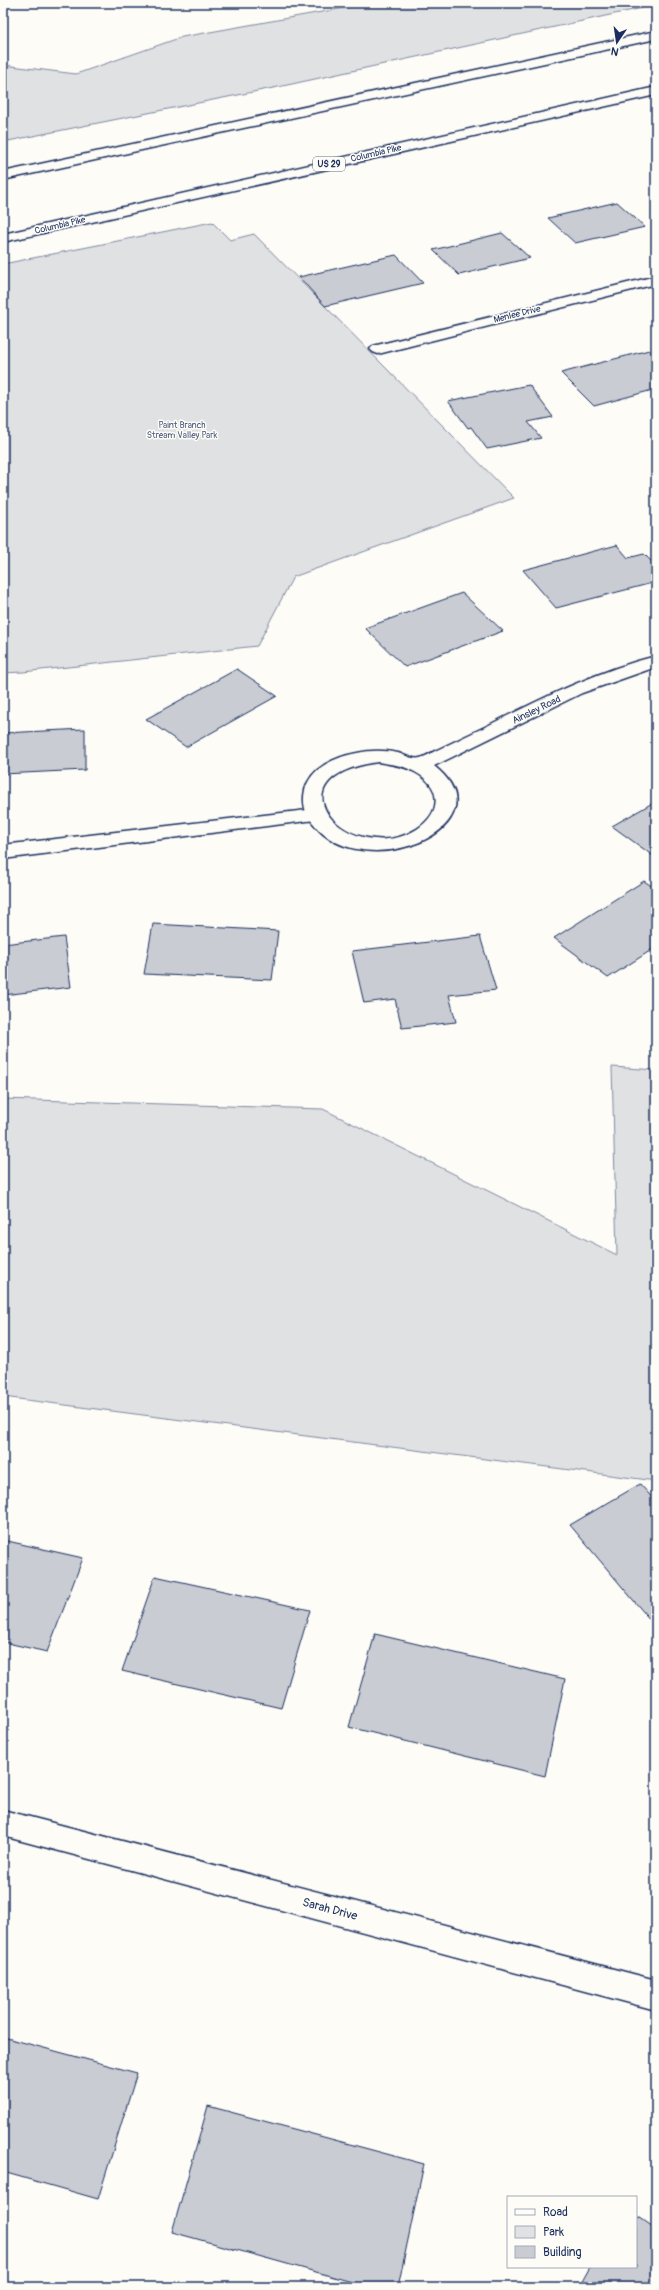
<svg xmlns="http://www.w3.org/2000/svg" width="659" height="2290" viewBox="0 0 659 2290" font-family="Pangolin,sans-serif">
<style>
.green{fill:#e0e1e3;stroke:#7e88a0}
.building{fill:#c9ccd3;stroke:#1b2f5e}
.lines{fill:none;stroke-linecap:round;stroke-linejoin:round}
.service-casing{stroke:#1b2f5e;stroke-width:3}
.minor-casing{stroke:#1b2f5e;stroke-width:3}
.trunk-casing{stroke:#1b2f5e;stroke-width:3}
.service{fill:#fdfcf7;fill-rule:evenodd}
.minor{fill:#fdfcf7;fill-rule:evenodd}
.trunk{fill:#fdfcf7;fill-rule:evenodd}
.labels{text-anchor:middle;stroke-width:3;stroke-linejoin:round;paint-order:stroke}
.far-street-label{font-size:9px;fill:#1b2f5e;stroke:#fdfcf7}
.shield{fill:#fdfcf7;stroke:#5f6c8c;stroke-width:1}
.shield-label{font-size:9px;font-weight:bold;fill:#1b2f5e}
.far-park-label{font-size:9px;fill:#4c5c7f;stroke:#fdfcf7}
.street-label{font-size:10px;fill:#1b2f5e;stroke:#fdfcf7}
.near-street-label{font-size:12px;fill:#1b2f5e;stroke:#fdfcf7}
</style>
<rect width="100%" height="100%" fill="#fdfcf7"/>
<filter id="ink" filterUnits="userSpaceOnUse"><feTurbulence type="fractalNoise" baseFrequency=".025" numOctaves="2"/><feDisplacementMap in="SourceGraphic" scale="8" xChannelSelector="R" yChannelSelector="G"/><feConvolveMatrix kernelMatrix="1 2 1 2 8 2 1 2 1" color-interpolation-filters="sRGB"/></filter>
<g filter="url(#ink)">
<g class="green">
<path d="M372 3H656V5L278 87 3 142V65L76 74 182 37Z"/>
<path d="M212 222 230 240 254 234 514 498 293 577 257 646 23 672 3 673V264Z"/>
<path d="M612 1067 656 1070V1481L3 1397V1099L323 1109 617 1255Z"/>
</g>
<g class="building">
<path d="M617 202 645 227 575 243 548 218Z"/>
<path d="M502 233 530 258 459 275 433 250Z"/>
<path d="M396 255 423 283 325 306 299 277Z"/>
<path d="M649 350 656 356V389L594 406 561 373Z"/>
<path d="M529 385 553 417 528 422 541 438 487 449 471 427 468 428 448 401Z"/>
<path d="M617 545 628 558 644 554 656 566V582L556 608 523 570Z"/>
<path d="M462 593 503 631 405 667 365 628Z"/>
<path d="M237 669 277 696 186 747 146 719Z"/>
<path d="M85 729V770L3 774V733Z"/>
<path d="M656 801V858L612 826Z"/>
<path d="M644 881 656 889V947L608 978 554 938Z"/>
<path d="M153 924 278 931 272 980 144 974Z"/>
<path d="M480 936 496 990 449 995 456 1022 402 1028 395 999 364 1003 352 951Z"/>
<path d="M64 937 71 987 3 995V944Z"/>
<path d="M640 1484 656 1502V1627L570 1525Z"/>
<path d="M3 1540 83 1558 47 1652 3 1642Z"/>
<path d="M155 1576 310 1610 281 1708 122 1671Z"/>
<path d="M375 1634 565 1679 545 1776 349 1727Z"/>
<path d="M3 2037 137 2073 98 2199 3 2172Z"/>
<path d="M208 2106 424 2164 398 2287H370L172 2232Z"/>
<path d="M636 2215 656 2229V2287H579L590 2267H636Z"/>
</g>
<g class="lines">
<defs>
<path id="service" d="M316 809 323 811 326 815 323 819 3 859V845Z"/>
<g id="minor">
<path d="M656 276V284L378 354 373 352 370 349 373 346Z"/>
<path d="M656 656V667L582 693 434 766C511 827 361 888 313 823 305 814 302 803 305 790 311 767 336 757 357 753 371 750 384 750 398 753 404 755 414 760 420 758 426 757 432 752 437 750 454 742 470 734 487 726 541 699 596 671 656 656ZM378 762C390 764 402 765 413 771 442 785 443 812 417 829 352 870 263 778 378 762Z"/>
<path d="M3 1810 656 1980V2010L3 1836Z"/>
</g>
<g id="trunk">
<path d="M656 31V39L3 180V172Z"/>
<path d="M656 87V95L3 242V234Z"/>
</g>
</defs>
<use href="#service" class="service-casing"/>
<use href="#minor" class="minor-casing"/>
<use href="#trunk" class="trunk-casing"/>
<use href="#service" class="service"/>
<use href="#minor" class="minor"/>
<use href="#trunk" class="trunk"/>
</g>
</g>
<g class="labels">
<g class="far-street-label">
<text transform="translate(376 153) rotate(-13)" y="3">Columbia Pike</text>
<text transform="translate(60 225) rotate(-13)" y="3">Columbia Pike</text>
<text transform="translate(517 314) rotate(-14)" y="3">Menlee Drive</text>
</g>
<rect class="shield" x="313" y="157" width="32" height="14" rx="3"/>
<g class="shield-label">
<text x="329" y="167">US 29</text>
</g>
<g class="far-park-label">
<text x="182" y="428">Paint Branch<tspan x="182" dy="10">Stream Valley Park</tspan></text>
</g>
<g class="street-label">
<text transform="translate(536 709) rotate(-26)" y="4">Ainsley Road</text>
</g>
<g class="near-street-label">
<text transform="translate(330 1909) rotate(15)" y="4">Sarah Drive</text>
</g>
</g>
<rect width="659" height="2290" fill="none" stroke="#fdfcf7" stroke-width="16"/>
<rect x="8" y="8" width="643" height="2274" fill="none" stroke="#1b2f5e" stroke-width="1.5" filter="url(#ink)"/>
<rect x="507" y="2196" width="130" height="72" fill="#fdfcf7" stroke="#a3aaba"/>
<rect x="515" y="2209" width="20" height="6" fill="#fdfcf7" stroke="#a3aaba"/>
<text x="543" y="2216" font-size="12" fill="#1b2f5e">Road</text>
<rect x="515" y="2226" width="20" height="12" fill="#e0e1e3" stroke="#a3aaba"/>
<text x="543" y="2236" font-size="12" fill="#1b2f5e">Park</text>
<rect x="515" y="2246" width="20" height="12" fill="#c9ccd3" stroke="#a3aaba"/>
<text x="543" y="2256" font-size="12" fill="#1b2f5e">Building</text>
<g transform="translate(617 42) rotate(193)" stroke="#fdfcf7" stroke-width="3" paint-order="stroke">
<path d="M0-3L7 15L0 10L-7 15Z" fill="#1b2f5e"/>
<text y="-6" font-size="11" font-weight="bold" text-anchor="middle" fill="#1b2f5e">N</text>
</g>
</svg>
